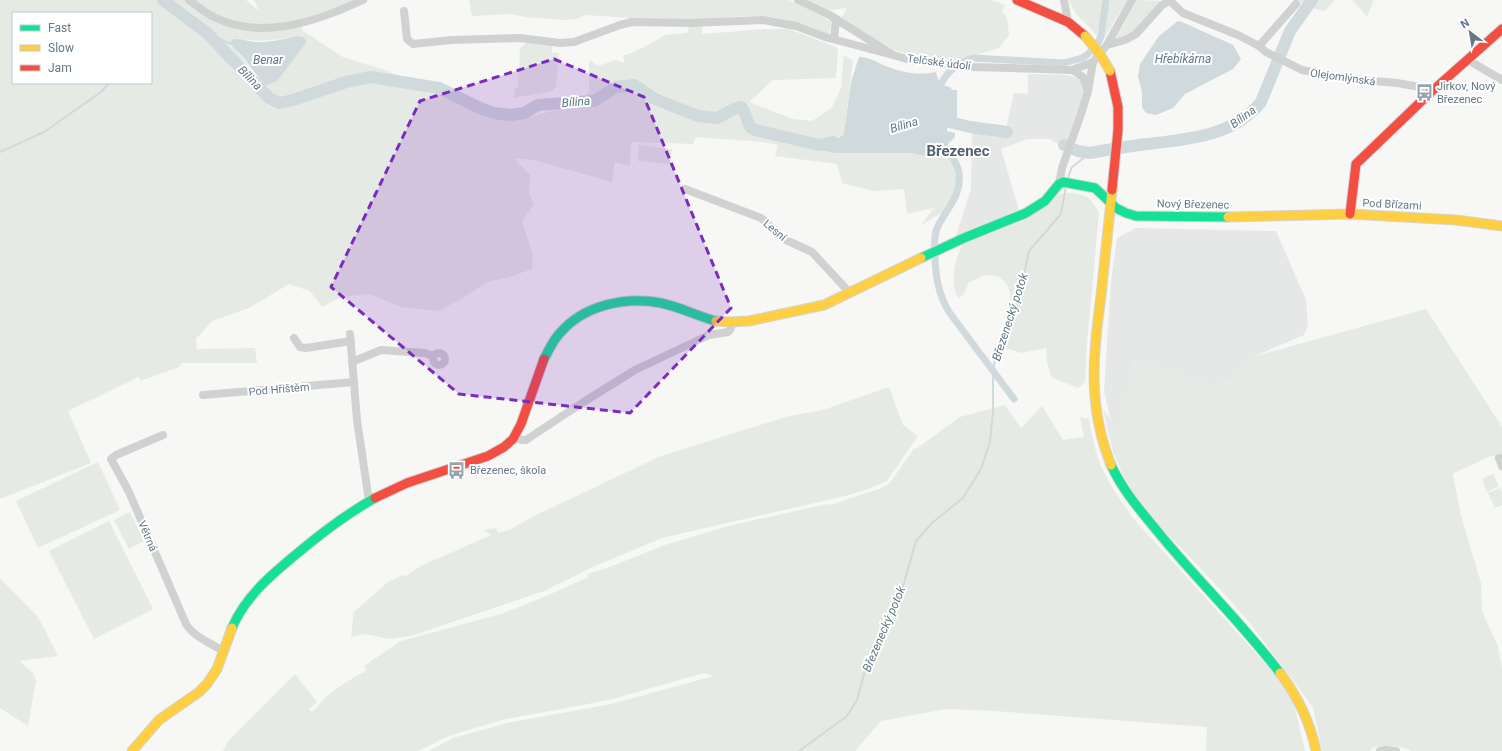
<svg xmlns="http://www.w3.org/2000/svg" width="1502" height="751" viewBox="0 0 1502 751" font-family="Roboto,sans-serif">
<style>
.built{fill:#e6e7e7}
.green{fill:#e6eae4;fill-rule:evenodd}
.water{fill:#d0d9dc}
.lines{fill:none;stroke-linecap:round;stroke-linejoin:round}
.stream{stroke:#d0d9dc;stroke-width:2}
.canal{stroke:#d0d9dc;stroke-width:7}
.river{stroke:#d0d9dc;stroke-width:12}
.fast-casing{stroke:#d3d5d5;stroke-width:11}
.slow-casing{stroke:#d3d5d5;stroke-width:11}
.jam-casing{stroke:#d3d5d5;stroke-width:11}
.street{stroke:#d0d2d2;stroke-width:8}
.fast{stroke:#16e098;stroke-width:9}
.slow{stroke:#ffcf43;stroke-width:9}
.jam{stroke:#f24e42;stroke-width:9}
.slow-bridge-casing{stroke:#d3d5d5;stroke-width:11;stroke-linecap:butt}
.slow-bridge{stroke:#ffcf43;stroke-width:9}
.marked{fill:#7b2cbf;fill-opacity:0.2;stroke:#7b2cbf;stroke-width:3;stroke-dasharray:8 5;stroke-linejoin:round}
.labels{text-anchor:middle;stroke-width:4;stroke-linejoin:round;paint-order:stroke}
.street-label{font-size:11px;fill:#647888;stroke:#fff}
.poi-label{font-size:11px;fill:#647888;stroke:#fff;text-anchor:start}
.water-label{font-size:12px;font-style:italic;fill:#607a84;stroke:#fff}
.district-label{font-size:15px;font-weight:bold;fill:#53616d;stroke:#fff}
</style>
<rect width="100%" height="100%" fill="#f7f7f6"/>
<g class="built">
<path d="M1028 74 1067 75 1080 79 1085 89 1084 95 1068 143 1066 142 1063 147 1050 139H1027L1001 149 1019 210 1012 212 1007 215 956 236 971 189 972 132 1006 135V129L1014 93 1028 94Z"/>
<path d="M1136 228 1276 231 1306 300 1308 326 1304 335 1255 356 1233 380 1212 386 1135 361 1115 440 1104 391 1111 281 1117 238Z"/>
</g>
<g class="green">
<path d="M0 0H246L259 11 254 0H353L340 7 300 19 303 31 343 57 385 70 498 119 524 118 573 106 589 92V60L599 66 614 60 625 63 623 56 636 51 666 35 687 33 690 24 703 23 702 34 764 29H789L838 48 836 78 773 80 749 102 793 119 812 121 832 108 841 88 844 55 853 61 844 134 834 139 921 155 933 156 946 153 953 162 958 172 957 185 955 194 948 209 921 225 934 208 907 214 904 189 874 191 842 183 837 164 775 156 778 145 763 142 696 137 693 144 631 142 630 166 615 162 612 182 534 160 514 158 530 175 529 193 534 205 522 221 533 255 532 269 510 277 487 282 466 296 439 311 402 307 368 294 341 297 322 307 310 291 289 284 249 308 212 321 196 339 197 349 255 348 257 363H181L179 367 140 381 139 377 68 411 91 463 0 499ZM13 13H151V83H13ZM298 36 303 37 258 78 242 57 231 46 237 38C260 43 276 40 298 36Z"/>
<path d="M469 0H788L826 15V20H832L829 35 793 22 773 17 744 16 674 21 585 15 577 19 565 20 525 17 511 14 472 16Z"/>
<path d="M808 0H991L1005 5 1002 12 1007 18 1009 35 999 48 955 61 910 55 885 47 841 19 847 8 830 10Z"/>
<path d="M1069 0H1104L1097 36C1086 21 1076 19 1069 0Z"/>
<path d="M1109 0H1127L1102 42 1105 35Z"/>
<path d="M1137 0 1161 1 1137 30 1126 37 1116 39Z"/>
<path d="M1295 0H1335L1325 11 1315 9Z"/>
<path d="M1352 0H1374L1367 16Z"/>
<path d="M528 42 552 44V53H559L556 86 552 91 514 98 515 88H518L520 48Z"/>
<path d="M639 145 672 149 670 164 638 161Z"/>
<path d="M1069 193C1086 194 1092 198 1099 213L1087 344 1085 382 1078 388 1051 377 1047 362 1046 348 1021 353 997 345C1001 333 1012 306 1010 294 1009 283 1000 275 989 275 983 275 975 280 969 282L963 295 959 298C947 284 957 255 964 241L1047 203 1059 194Z"/>
<path d="M1426 309 1502 427V457L1491 456 1454 473 1453 475 1461 516 1481 583 1482 611 1498 647 1502 667V751H1412L1397 746 1373 747 1370 751H1322L1313 707 1249 622 1220 589 1159 525 1133 492 1123 475 1113 452 1103 410 1110 418 1115 439 1135 361 1212 386 1233 380 1255 356Z"/>
<path d="M889 387 903 425 918 436 887 481 868 489 845 496 662 538 595 566 544 591 411 636 389 639 366 634 351 637 354 612 388 582 403 575 404 577 421 566 491 535 484 530 496 528 498 533 509 530 534 516 661 456 789 416 823 410Z"/>
<path d="M1005 405 1021 428 1042 406 1063 440 1084 437 1080 417 1089 419C1092 436 1095 454 1103 470 1111 487 1122 502 1133 518L1271 670 1284 688 1294 704 1305 751H1206L1207 727 994 711 946 709 881 721 855 751H429L453 738 507 723 611 704 714 676 704 673 609 700 506 719 451 735 418 751H223L227 743 238 731 295 674 317 702 309 709 311 712C318 709 321 701 326 697 338 687 352 678 366 671L364 666 401 641 501 614 544 597 588 577V574L600 570H602L665 545 728 526 832 503 827 506 882 488 890 483 915 447 916 449 960 417Z"/>
<path d="M98 462 120 510 38 548 16 501Z"/>
<path d="M1493 474 1499 486 1487 492 1482 479Z"/>
<path d="M1500 488 1502 493V505L1495 508 1488 493Z"/>
<path d="M130 512 144 541 129 549 114 520Z"/>
<path d="M109 521 153 609 94 639 49 551Z"/>
<path d="M0 578 38 617 58 656 19 661 33 673 36 681 28 726 0 708Z"/>
</g>
<g class="water">
<path d="M1178 21 1182 22 1229 43 1233 45 1241 59 1233 69 1185 94 1173 108 1156 115 1146 113 1142 107V92L1138 76 1140 64 1159 36Z"/>
<path d="M298 36 303 37 306 40V43L277 81 267 85C256 77 251 66 242 56 238 51 232 49 230 42 236 35 245 41 254 42 269 43 284 39 298 36Z"/>
<path d="M859 57C868 57 875 61 883 65 900 72 918 76 936 72 938 81 941 85 950 87L952 90H957V118L933 115 932 120 956 127H947V131L955 133V137L948 144V151C937 158 923 156 911 153H836L820 150 819 145 820 139C830 136 835 142 844 134L851 82Z"/>
</g>
<g class="lines">
<g class="stream">
<path d="M207 33 231 44"/>
<path d="M263 92 265 82"/>
<path d="M0 152 44 132 101 92 109 83"/>
<path d="M1067 180 1072 167 1090 153"/>
<path d="M799 751 847 716 857 700 867 663 900 597 916 541 932 523 963 498 981 469 990 442 993 411V370L995 360 1003 345 1019 297 1029 251 1061 214 1066 186"/>
</g>
<g class="canal">
<path d="M938 91C944 74 957 63 973 58L1064 63 1082 58 1087 55 1098 43 1101 36 1106 0"/>
<path d="M943 144C948 153 958 162 959 173 962 195 947 208 938 226 934 235 934 244 935 253 935 275 938 293 949 312L1014 399"/>
</g>
<g class="river">
<path d="M163 0 207 33 269 98 279 103 293 100 346 82 371 77 439 88 480 108 494 113 511 115 524 113 538 105 594 101 616 87 634 85 655 99 698 116 717 118 734 109 741 107 744 111 750 127 755 130 819 145 833 142"/>
<path d="M917 121 929 117 970 127 1007 132"/>
<path d="M1064 145 1078 151 1090 153C1106 150 1123 147 1139 145 1181 140 1233 138 1261 102L1290 31 1312 0"/>
</g>
<defs>
<g id="fast">
<path d="M921 258 964 238 1026 213 1045 201 1059 184 1063 182 1095 188 1116 208 1126 213 1136 216 1228 217"/>
<path d="M544 359C549 350 553 340 560 333 584 305 626 296 661 303 680 307 697 316 716 321"/>
<path d="M1111 465C1123 491 1140 510 1158 532 1197 580 1242 623 1280 673"/>
<path d="M232 628C246 594 277 570 305 547 327 529 350 512 375 498"/>
</g>
<g id="slow">
<path d="M1228 217 1350 214 1456 220 1502 226"/>
<path d="M716 321 729 322 749 321 824 305 921 258"/>
<path d="M1111 465C1086 402 1094 352 1102 287 1105 255 1109 223 1112 190"/>
<path d="M1280 673C1298 697 1310 721 1316 751"/>
<path d="M132 751 159 720 199 692 207 684 217 669 232 628"/>
</g>
<g id="jam">
<path d="M1017 0 1068 22 1085 36"/>
<path d="M1110 71 1118 107V130L1112 190"/>
<path d="M1350 214 1356 164 1431 92 1502 29"/>
<path d="M375 498 407 483 488 456 504 447 513 439 521 424 544 359"/>
</g>
</defs>
<use href="#fast" class="fast-casing"/>
<use href="#slow" class="slow-casing"/>
<use href="#jam" class="jam-casing"/>
<g class="street">
<path d="M189 0C197 6 205 13 214 17 262 41 318 21 363 0"/>
<path d="M798 0 828 14 893 55 910 60 973 67 1072 70"/>
<path d="M1064 0 1068 22"/>
<path d="M1169 0 1183 13 1238 35 1259 46 1266 52 1302 70 1341 78 1397 83 1426 88 1431 92"/>
<path d="M404 11 407 39 413 44 451 40 520 38 560 43 574 42 620 25 632 22 690 23 763 20 796 26 825 37 893 55"/>
<path d="M834 39 836 19"/>
<path d="M1107 45 1125 40 1136 34 1162 5 1171 0"/>
<path d="M1259 46 1296 4"/>
<path d="M1468 60 1502 80"/>
<path d="M1087 88 1083 77 1072 70 1093 62"/>
<path d="M1059 184 1062 168 1081 114 1088 91 1093 62 1107 45 1132 0"/>
<path d="M685 189 761 218 786 240 812 252 850 293"/>
<path d="M350 334 357 420 369 501"/>
<path d="M294 338 300 347 306 348 351 341"/>
<circle cx="439" cy="359" r="6"/>
<path d="M352 362 381 350 425 353 433 356"/>
<path d="M203 395 354 382"/>
<path d="M163 435 116 455 111 459 129 492 186 624C194 637 211 643 223 651"/>
<path d="M515 436 521 440H526L582 403 635 370 709 335 728 332 730 330 733 322"/>
<path d="M1499 458 1502 466"/>
<path d="M1380 751 1386 750 1396 751"/>
</g>
<use href="#fast" class="fast"/>
<use href="#slow" class="slow"/>
<use href="#jam" class="jam"/>
<defs>
<path id="slow-bridge" d="M1085 36 1100 54 1110 71"/>
</defs>
<use href="#slow-bridge" class="slow-bridge-casing"/>
<use href="#slow-bridge" class="slow-bridge"/>
</g>
<path class="marked" d="M554 59 644 97 731 308 630 413 459 394 331 287 420 101Z"/>
<defs>
<symbol id="bus-bare" viewBox="-9 -9 18 18"><path d="M-5-6H5V4H4V6H2V4H-2V6H-4V4H-5ZM-3.5-4V0h7V-4ZM-3.5 1.2v1.5H-2V1.2ZM2 1.2v1.5H3.5V1.2Z" fill="#97a4ae" stroke="#fff" stroke-width="2.5" paint-order="stroke"/></symbol>
</defs>
<g fill-rule="evenodd">
<use href="#bus-bare" x="1412" y="80" width="25" height="25"/>
<use href="#bus-bare" x="444" y="458" width="25" height="25"/>
</g>
<g class="labels">
<g class="street-label">
<text transform="translate(939 62) rotate(7)" y="4">Telčské údolí</text>
<text transform="translate(1343 77) rotate(8)" y="4">Olejomlýnská</text>
<text transform="translate(1193 204) rotate(1)" y="4">Nový Březenec</text>
<text transform="translate(1392 204) rotate(3)" y="4">Pod Břízami</text>
<text transform="translate(775 230) rotate(40)" y="4">Lesní</text>
<text transform="translate(279 389) rotate(-5)" y="4">Pod Hřištěm</text>
<text transform="translate(148 536) rotate(67)" y="4">Větrná</text>
</g>
<g class="poi-label">
<text x="1437" y="90">Jirkov, Nový<tspan x="1437" dy="13">Březenec</tspan></text>
<text x="470" y="474">Březenec, škola</text>
</g>
<g class="water-label">
<text x="1183" y="63">Hřebíkárna</text>
<text x="268" y="64">Benar</text>
<text transform="translate(250 78) rotate(46)" y="4">Bílina</text>
<text transform="translate(576 102) rotate(-5)" y="4">Bílina</text>
<text transform="translate(1243 117) rotate(-36)" y="4">Bílina</text>
<text transform="translate(904 125) rotate(-17)" y="4">Bílina</text>
<text transform="translate(1010 317) rotate(-72)" y="4">Březenecký potok</text>
<text transform="translate(884 629) rotate(-67)" y="4">Březenecký potok</text>
</g>
<g class="district-label">
<text x="958" y="156">Březenec</text>
</g>
</g>
<rect x="12" y="12" width="140" height="72" fill="#ffffff" stroke="#c1c9cf"/>
<rect x="20" y="25" width="20" height="6" fill="#16e098" stroke="#c1c9cf"/>
<text x="48" y="32" font-size="12" fill="#647888">Fast</text>
<rect x="20" y="45" width="20" height="6" fill="#ffcf43" stroke="#c1c9cf"/>
<text x="48" y="52" font-size="12" fill="#647888">Slow</text>
<rect x="20" y="65" width="20" height="6" fill="#f24e42" stroke="#c1c9cf"/>
<text x="48" y="72" font-size="12" fill="#647888">Jam</text>
<g transform="translate(1470 32) rotate(329)" stroke="#ffffff" stroke-width="3" paint-order="stroke">
<path d="M0-3L7 15L0 10L-7 15Z" fill="#647888"/>
<text y="-6" font-size="11" font-weight="bold" text-anchor="middle" fill="#647888">N</text>
</g>
</svg>
